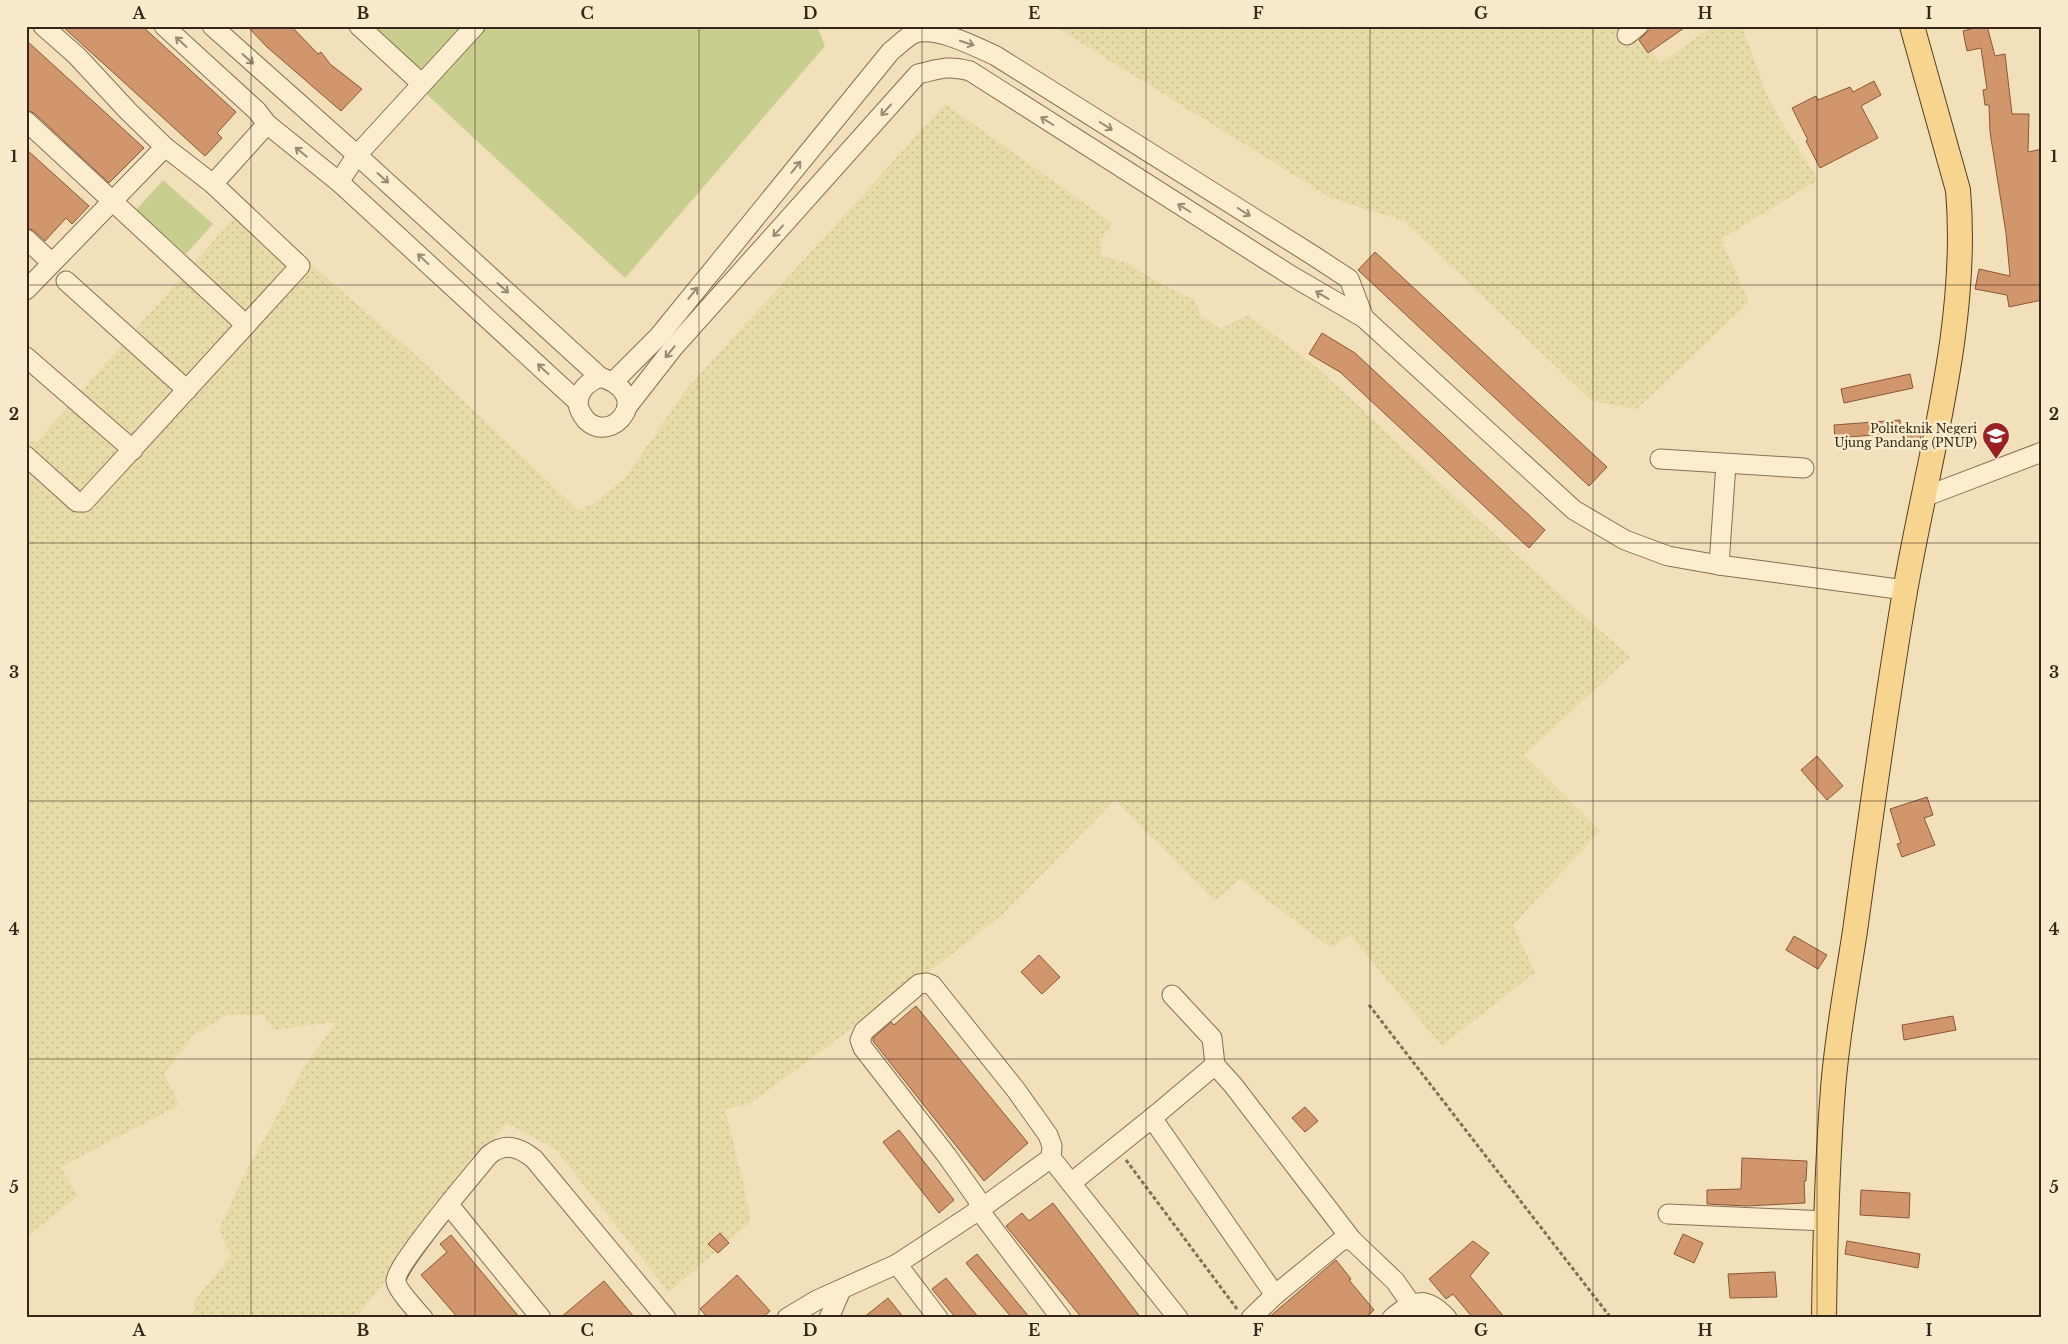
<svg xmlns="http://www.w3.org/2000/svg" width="2068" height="1344" viewBox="0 0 2068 1344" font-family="'Libre Baskerville',serif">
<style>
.farmland{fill:url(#farmland-dots)}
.grass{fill:#c8cf8e}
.building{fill:#d2966d;stroke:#895738}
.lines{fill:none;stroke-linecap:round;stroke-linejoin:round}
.minor-casing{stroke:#886f54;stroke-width:21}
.major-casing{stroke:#553d29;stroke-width:26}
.path{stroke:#886f54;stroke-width:3;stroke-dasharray:4 2.5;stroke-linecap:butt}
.minor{stroke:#fbedce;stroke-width:19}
.major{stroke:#f8d58e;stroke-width:24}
.oneway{stroke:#988a74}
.grid{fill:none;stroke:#36271a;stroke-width:1;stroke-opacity:0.55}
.labels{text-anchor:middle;stroke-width:5;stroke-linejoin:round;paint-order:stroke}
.poi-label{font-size:12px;fill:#36271a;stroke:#f8eaca;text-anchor:end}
.neatline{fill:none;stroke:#36271a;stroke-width:2}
.grid-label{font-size:16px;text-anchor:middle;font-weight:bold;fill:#36271a}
</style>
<defs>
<pattern id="farmland-dots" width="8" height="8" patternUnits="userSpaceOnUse" patternTransform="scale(1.25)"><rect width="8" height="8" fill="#e7dba7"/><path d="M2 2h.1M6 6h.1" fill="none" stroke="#c7bc8f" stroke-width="1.8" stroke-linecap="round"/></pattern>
</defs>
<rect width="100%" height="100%" fill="#f1e0ba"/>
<g class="farmland">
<path d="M1054 26H1627L1661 63 1713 26H1742L1767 95 1779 118 1818 180 1721 239 1749 302 1637 409 1592 401 1404 221 1331 198Z"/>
<path d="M945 104 1112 223 1101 240V256L1127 263 1152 279 1194 300 1201 315 1220 329 1248 315 1319 369 1533 570 1630 657 1524 755 1600 831 1513 925 1535 972 1442 1046 1350 935 1331 948 1240 879 1215 901 1115 800 1004 913 934 968 748 1105 725 1109 744 1186 750 1222 669 1292 555 1149 507 1123 356 1318H193L194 1302 231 1255 219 1229 246 1171 304 1068 336 1022 274 1030 264 1015H227L194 1035 164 1073 179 1105 61 1167 78 1196 26 1237V441L37 442 246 204 339 289 410 350 578 510 593 504 626 477 685 391Z"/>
</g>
<g class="grass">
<path d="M353 26H817L825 46 625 278Z"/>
<path d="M163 180 213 224 186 254 136 210Z"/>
</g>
<g class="building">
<path d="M62 26H142L236 112 217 133 222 138 205 156Z"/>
<path d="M247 26H291L318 54 321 52 330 64 362 89 341 111 267 47Z"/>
<path d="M1653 26H1687L1648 53 1639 40Z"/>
<path d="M1982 26H1987L1995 56 2005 54 2012 114H2029L2028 152 2042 149V300L2009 307 2007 295 1975 289 1979 269 2010 276 2006 233 1990 132 1989 105H1985L1983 90 1987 89 1981 48 1967 51 1963 31Z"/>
<path d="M26 40 144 148 109 183 34 113 26 110Z"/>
<path d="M1874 81 1881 95 1861 106 1878 138 1820 168 1806 141 1808 140 1792 108 1816 96 1818 100 1850 87 1853 92Z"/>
<path d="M26 149 89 206 72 224 66 218 45 241 33 230 26 228Z"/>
<path d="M1375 252 1607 467 1589 486 1358 270Z"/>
<path d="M1322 333 1355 353 1545 530 1529 548 1340 372 1309 354Z"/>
<path d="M1910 374 1913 388 1844 403 1841 389Z"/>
<path d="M1900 420 1901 433 1835 438 1834 425Z"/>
<path d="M1921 433 1920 447 1906 448 1905 434Z"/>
<path d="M1817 756 1843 786 1827 800 1801 770Z"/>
<path d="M1927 797 1933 815 1924 818 1935 845 1902 857 1897 844 1901 843 1890 809Z"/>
<path d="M1794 936 1827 955 1818 969 1786 950Z"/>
<path d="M1039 955 1060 977 1042 994 1021 972Z"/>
<path d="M916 1006 1028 1143 984 1181 873 1041V1038L891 1022 894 1025Z"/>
<path d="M1953 1016 1956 1030 1904 1040 1902 1025Z"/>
<path d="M1305 1107 1318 1121 1305 1132 1292 1118Z"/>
<path d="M899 1130 954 1200 939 1213 883 1142Z"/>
<path d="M1742 1158 1807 1161 1806 1181H1804L1805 1203 1746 1206 1707 1204V1190L1741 1189Z"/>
<path d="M1861 1190 1910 1193 1909 1218 1860 1215Z"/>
<path d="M1053 1203 1141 1318H1082L1006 1226 1022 1213 1029 1221Z"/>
<path d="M720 1233 729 1243 718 1253 708 1244Z"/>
<path d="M1683 1234 1703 1243 1694 1263 1674 1254Z"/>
<path d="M451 1235 520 1318H458L421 1275 447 1252 440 1244Z"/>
<path d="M1473 1241 1489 1253 1470 1276 1505 1318H1473L1453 1294 1446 1299 1429 1279Z"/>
<path d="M1847 1241 1920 1254 1918 1268 1845 1254Z"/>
<path d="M977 1254 1030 1318H1012L966 1263Z"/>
<path d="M1336 1260 1351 1279 1349 1280 1374 1310 1365 1318H1268Z"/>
<path d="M1775 1272 1777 1297 1730 1298 1728 1274Z"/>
<path d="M737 1275 770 1311 762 1318H708L700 1309Z"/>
<path d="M946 1278 979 1318H956L932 1289Z"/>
<path d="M604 1281 635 1318H560Z"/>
<path d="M888 1298 904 1318H863Z"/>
</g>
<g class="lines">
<defs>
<g id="minor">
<path d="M164 26 257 111 267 124 339 182 578 402"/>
<path d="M212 26 357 155 600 377"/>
<path d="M359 26 422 84"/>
<path d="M1627 35 1638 26"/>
<path d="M26 121 246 325"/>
<path d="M339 182 357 155 475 26"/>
<path d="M213 184 267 124"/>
<path d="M26 239 52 263"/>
<path d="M66 281 187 390"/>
<path d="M26 290 165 147"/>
<path d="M26 357 133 450"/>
<path d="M600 377C656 394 612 446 586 420 582 415 578 408 578 402 580 388 589 382 600 377Z"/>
<path d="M614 381 659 336 891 51C898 46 905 38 913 34 935 25 976 47 996 56L1314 256 1349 279 1364 318"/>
<path d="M627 407 673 348 918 74C940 69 947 65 970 71L1290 275 1364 318 1574 510 1625 540 1668 556 1719 565 1905 590"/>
<path d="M26 456 77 502H84L300 266 213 184 165 147 128 111 77 56 43 26"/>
<path d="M1660 459 1804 468"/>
<path d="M1924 497 2042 452"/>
<path d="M1719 565 1726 464"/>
<path d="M1172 995 1212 1038 1215 1065"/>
<path d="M1152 1118 1275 1295"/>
<path d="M1051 1158 1178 1318"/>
<path d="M1071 1183 1152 1118 1215 1065 1233 1085 1352 1240"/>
<path d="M449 1205 541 1318"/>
<path d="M1668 1214 1826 1221"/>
<path d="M897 1264 938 1318"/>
<path d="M423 1318C416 1310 397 1290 396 1281 395 1266 475 1172 489 1155 505 1142 519 1147 534 1159L666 1318"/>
<path d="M787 1318 817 1300 897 1264 979 1210 1051 1158 1052 1146 1048 1135 1016 1090 932 985 927 983 919 984 864 1031 860 1040 863 1048 947 1156 978 1200 979 1210 1061 1318"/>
<path d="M829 1318 841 1290"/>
<path d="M1251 1318 1275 1295 1342 1240H1352L1395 1281 1421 1318"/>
<path d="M1392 1318C1415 1299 1426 1296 1447 1318"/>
</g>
<path id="major" d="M1824 1318C1825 1242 1827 1165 1833 1089 1837 1036 1847 983 1855 931 1870 821 1885 712 1903 603 1925 470 1970 326 1958 190L1912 26"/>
</defs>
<use href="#minor" class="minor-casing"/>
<use href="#major" class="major-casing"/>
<g class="path">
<path d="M1369 1005 1611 1318"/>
<path d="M1126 1160 1237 1309"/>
</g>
<use href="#minor" class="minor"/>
<use href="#major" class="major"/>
</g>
<defs><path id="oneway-shaft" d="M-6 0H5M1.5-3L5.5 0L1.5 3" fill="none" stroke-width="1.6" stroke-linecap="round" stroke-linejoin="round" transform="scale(1.25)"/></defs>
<g class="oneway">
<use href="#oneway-shaft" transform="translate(181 42) rotate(-138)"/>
<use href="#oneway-shaft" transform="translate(967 43) rotate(18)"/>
<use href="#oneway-shaft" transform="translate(248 59) rotate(42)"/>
<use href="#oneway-shaft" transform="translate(886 110) rotate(132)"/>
<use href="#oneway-shaft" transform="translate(1047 121) rotate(-148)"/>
<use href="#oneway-shaft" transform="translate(1106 126) rotate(32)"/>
<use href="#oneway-shaft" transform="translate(301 152) rotate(-141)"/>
<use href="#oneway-shaft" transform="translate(796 167) rotate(-51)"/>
<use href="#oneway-shaft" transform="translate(383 178) rotate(42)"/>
<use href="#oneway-shaft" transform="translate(1184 208) rotate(-148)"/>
<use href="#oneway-shaft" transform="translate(1244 212) rotate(32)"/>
<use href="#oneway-shaft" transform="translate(778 231) rotate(132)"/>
<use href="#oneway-shaft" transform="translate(423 259) rotate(-137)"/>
<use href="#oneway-shaft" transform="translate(503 288) rotate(42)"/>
<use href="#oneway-shaft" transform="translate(693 293) rotate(-51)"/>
<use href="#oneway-shaft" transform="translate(1322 295) rotate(-149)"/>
<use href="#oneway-shaft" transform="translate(670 352) rotate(129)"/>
<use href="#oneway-shaft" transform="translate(543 369) rotate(-137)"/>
</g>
<path class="grid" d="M251 26V1318M475 26V1318M699 26V1318M922 26V1318M1146 26V1318M1370 26V1318M1593 26V1318M1817 26V1318M26 285H2042M26 543H2042M26 801H2042M26 1059H2042"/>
<defs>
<symbol id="university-pin" viewBox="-11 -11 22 30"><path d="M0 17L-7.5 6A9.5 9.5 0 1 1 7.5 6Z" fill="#9b2022" stroke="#f8eaca"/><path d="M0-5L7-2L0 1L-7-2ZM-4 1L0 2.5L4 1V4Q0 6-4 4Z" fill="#fff"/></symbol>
</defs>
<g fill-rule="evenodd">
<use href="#university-pin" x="1980" y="420" width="32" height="43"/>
</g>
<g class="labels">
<g class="poi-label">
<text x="1977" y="433">Politeknik Negeri<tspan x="1977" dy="14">Ujung Pandang (PNUP)</tspan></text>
</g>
</g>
<rect width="2068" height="1344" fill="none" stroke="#f8eaca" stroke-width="55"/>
<rect x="28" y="28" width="2012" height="1288" class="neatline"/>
<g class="grid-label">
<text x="139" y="19">A</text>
<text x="363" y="19">B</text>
<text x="587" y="19">C</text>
<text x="810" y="19">D</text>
<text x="1034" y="19">E</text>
<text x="1258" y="19">F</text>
<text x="1481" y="19">G</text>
<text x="1705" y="19">H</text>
<text x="1929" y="19">I</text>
<text x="14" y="162">1</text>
<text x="2054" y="162">1</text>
<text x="14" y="420">2</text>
<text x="2054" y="420">2</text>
<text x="14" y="678">3</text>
<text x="2054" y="678">3</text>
<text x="14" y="935">4</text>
<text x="2054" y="935">4</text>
<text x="14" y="1193">5</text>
<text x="2054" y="1193">5</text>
<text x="139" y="1336">A</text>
<text x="363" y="1336">B</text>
<text x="587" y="1336">C</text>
<text x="810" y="1336">D</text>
<text x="1034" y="1336">E</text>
<text x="1258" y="1336">F</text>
<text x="1481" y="1336">G</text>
<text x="1705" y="1336">H</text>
<text x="1929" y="1336">I</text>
</g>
</svg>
